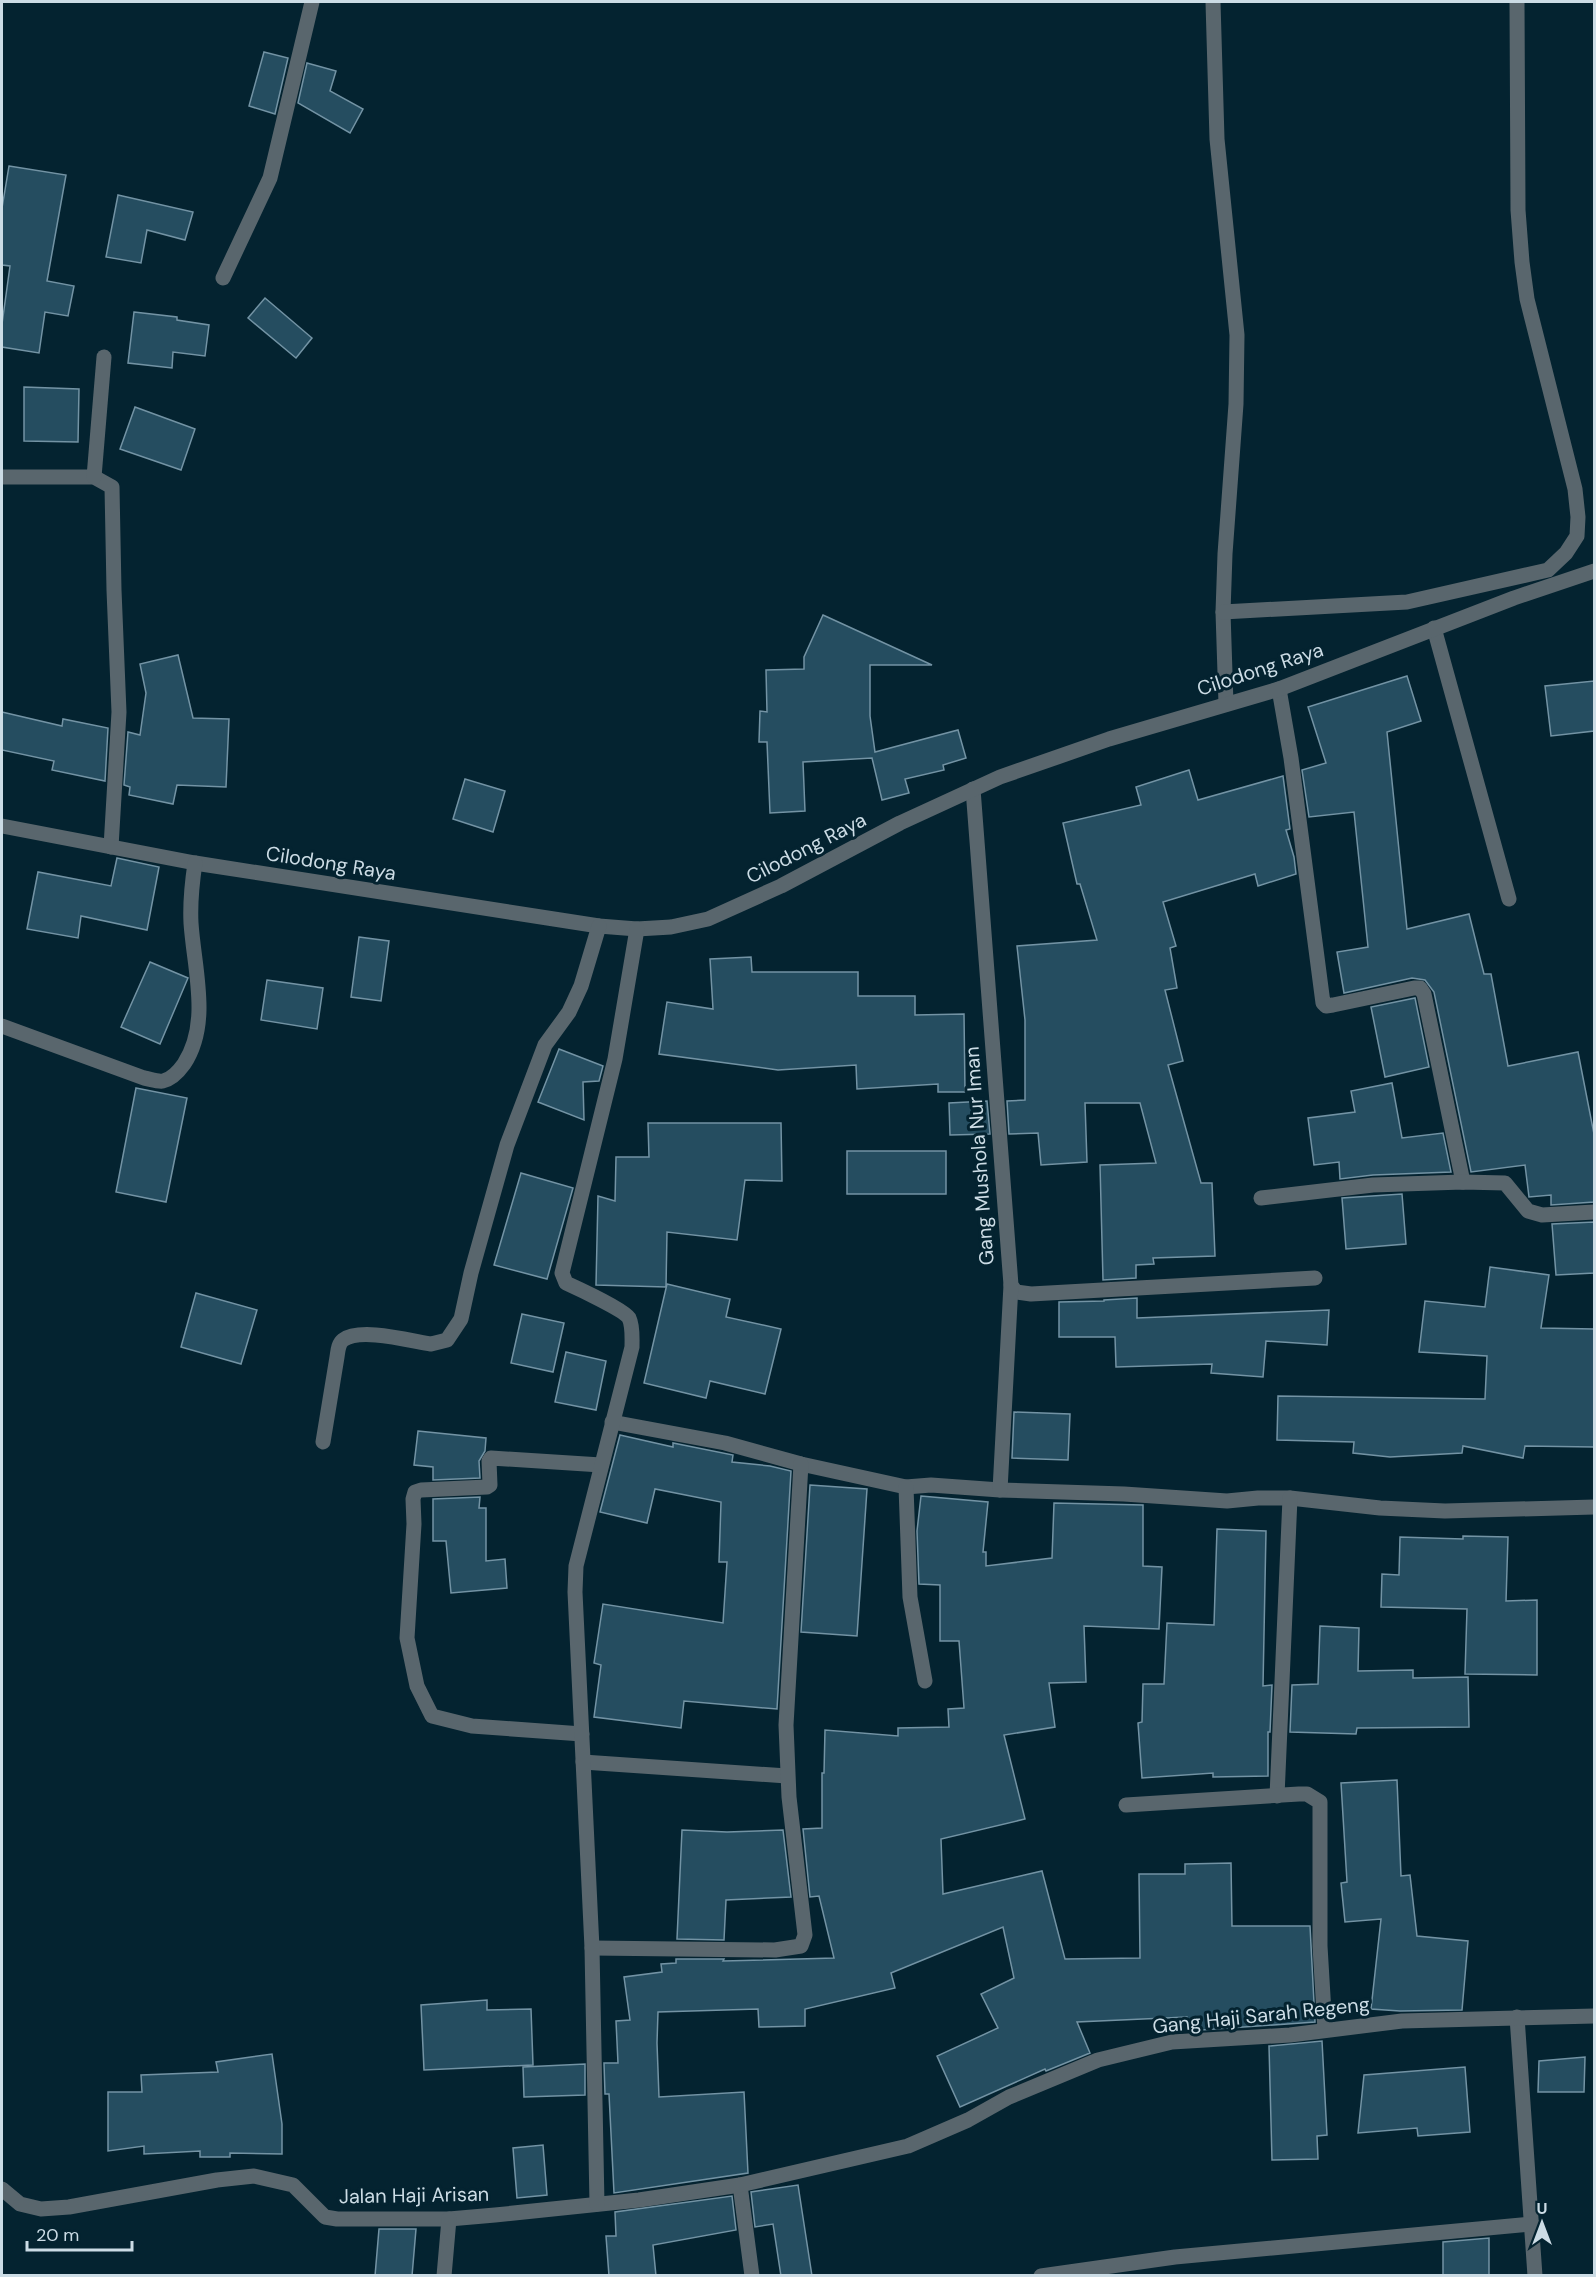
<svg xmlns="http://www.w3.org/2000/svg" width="1596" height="2277" viewBox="0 0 1596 2277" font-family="'DM Sans',sans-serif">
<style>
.building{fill:#254d60;stroke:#7393a4;stroke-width:1.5}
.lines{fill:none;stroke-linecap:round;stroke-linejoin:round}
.minor{stroke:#59666d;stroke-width:15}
.labels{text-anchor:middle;stroke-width:6;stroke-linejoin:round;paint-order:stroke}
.street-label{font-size:20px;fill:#ccdce5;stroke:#042330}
</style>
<rect width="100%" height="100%" fill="#042330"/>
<g class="building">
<path d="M264 52 288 58 275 114 249 106Z"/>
<path d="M307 63 336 71 330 91 363 109 350 133 298 103Z"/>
<path d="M9 166 66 175 47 281 74 286 68 316 45 312 39 353 2 347V324L10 266 2 265V208Z"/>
<path d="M118 195 193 212 185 240 147 230 141 263 106 257Z"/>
<path d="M265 298 312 338 296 358 248 318Z"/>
<path d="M134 312 177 317V320L209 325 205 356 173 352 172 368 128 363Z"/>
<path d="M24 387 79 389 78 442 24 441Z"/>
<path d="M135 407 195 429 181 470 120 449Z"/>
<path d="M823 615 932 665H870V716L875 752 958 730 966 758 943 765 944 770 905 779 909 793 882 800 872 758 803 762 805 811 770 813 767 742H759L760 711 767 712 766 670 804 669V657Z"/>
<path d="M178 655 193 718 229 719 226 787 177 785 173 804 129 795 130 787 124 785 128 732 140 735 146 693 140 664Z"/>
<path d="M1407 676 1421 721 1387 732 1407 929 1469 914 1484 974H1491L1508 1066 1578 1052 1594 1134V1202L1551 1205V1195L1529 1197 1525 1165 1471 1172 1434 992 1425 980 1412 978 1344 993 1337 952 1368 947 1354 812 1309 817 1302 770 1326 763 1308 707Z"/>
<path d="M1594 681V731L1551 736 1545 686Z"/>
<path d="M2 712 62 726 63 719 108 728 105 781 52 770 54 761 2 750Z"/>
<path d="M1189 770 1198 800 1283 776 1290 829 1286 830 1294 857 1296 874 1258 886 1255 874 1163 902 1176 946 1170 948 1177 988 1165 990 1183 1061 1168 1065 1201 1183H1212L1215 1256 1153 1258 1154 1264 1136 1265V1278L1103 1280 1100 1165 1156 1163 1140 1103H1085L1087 1162 1041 1165 1038 1133 1009 1134 1007 1101 1025 1100V1020L1017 946 1097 940 1080 884H1077L1063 823 1141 805 1136 787Z"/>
<path d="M465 779 505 791 493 832 453 819Z"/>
<path d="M117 858 159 867 147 930 81 916 78 938 27 929 38 872 111 886Z"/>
<path d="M359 937 389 941 381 1001 351 997Z"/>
<path d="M751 957 752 972H858V996H915V1015L964 1014 965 1092H938V1084L857 1089 856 1065 778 1070 659 1054 667 1002 713 1009 710 959Z"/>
<path d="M150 962 188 978 160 1044 121 1027Z"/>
<path d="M267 980 323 988 317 1029 261 1020Z"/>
<path d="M1415 998 1429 1067 1385 1077 1371 1007Z"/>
<path d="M559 1049 603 1066 599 1081 583 1082 584 1120 538 1102Z"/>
<path d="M1392 1083 1402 1138 1443 1133 1451 1172 1373 1175 1340 1179 1339 1162 1314 1165 1308 1118 1355 1112 1351 1091Z"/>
<path d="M136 1088 187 1098 166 1202 116 1192Z"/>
<path d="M987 1101 990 1134 950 1135 949 1103Z"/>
<path d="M648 1123H781L782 1181 745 1180 737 1240 667 1232 666 1287 596 1285 598 1196 615 1201 616 1157H649Z"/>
<rect x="847" y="1151" width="99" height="43"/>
<path d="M521 1173 573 1188 547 1279 494 1265Z"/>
<path d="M1402 1194 1406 1244 1346 1249 1342 1198Z"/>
<path d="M1594 1222V1273L1556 1275 1552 1224Z"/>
<path d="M1490 1267 1549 1275 1541 1328 1594 1329V1447L1525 1446 1523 1458 1463 1446 1462 1453 1390 1457 1353 1453 1354 1442 1277 1440 1278 1396 1485 1399 1487 1356 1419 1352 1425 1301 1485 1307Z"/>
<path d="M667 1284 730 1299 726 1317 781 1329 765 1394 710 1381 706 1398 644 1383Z"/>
<path d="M196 1293 257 1310 241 1364 181 1347Z"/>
<path d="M1137 1298V1318L1329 1310 1327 1345 1266 1341 1263 1377 1211 1373 1212 1364 1116 1367 1115 1337H1059V1302L1104 1301V1300Z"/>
<path d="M522 1314 564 1323 553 1372 511 1363Z"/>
<path d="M566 1352 606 1361 596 1410 555 1402Z"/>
<path d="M1014 1412 1070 1414 1068 1460 1012 1458Z"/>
<path d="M418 1431 486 1438 485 1451 479 1461 480 1478 433 1480V1467L414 1465Z"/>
<path d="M620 1435 673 1447V1443L733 1455 732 1462 770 1466 791 1471 777 1709 684 1701 681 1728 594 1717 601 1665 594 1663 603 1604 723 1623 727 1562H719L721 1502 655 1489 647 1523 600 1512Z"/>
<path d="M810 1485 867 1489 857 1636 801 1632Z"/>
<path d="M921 1496 988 1502 983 1552H986V1566L1052 1558 1054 1503 1143 1505V1566L1162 1567 1159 1629 1084 1626 1086 1682 1049 1683 1055 1727 1004 1735 1025 1819 941 1839 943 1894 1042 1871 1065 1959 1140 1958 1139 1874H1185V1864L1231 1863 1232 1926H1310L1315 2022 1187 2031V2017L1077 2022 1090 2053 1046 2071 1045 2069 960 2107 937 2056 998 2028 981 1994 1014 1978 1003 1927 891 1973 895 1988 805 2009V2026L759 2027 758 2009 658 2012 657 2043 659 2097 744 2092 748 2173 614 2193 609 2094H605L604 2063H618L616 2021 630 2020 624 1977 662 1972 661 1964 676 1963V1959H724L723 1961 834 1958 819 1896 810 1897 803 1829 822 1828V1773H824L825 1730 898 1736V1728L949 1727 948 1709 964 1708 959 1641H940V1585L919 1584 917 1531Z"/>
<path d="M480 1497 479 1508H486V1561L505 1559 507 1588 451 1593 446 1541H433V1499Z"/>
<path d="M1217 1529 1266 1531 1263 1686 1272 1685 1270 1732H1268V1776L1213 1777V1773L1142 1778 1138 1723 1142 1722 1143 1684H1164L1167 1623 1214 1625Z"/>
<path d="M1463 1536 1508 1537 1506 1601 1537 1600V1675L1465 1674 1467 1609 1381 1607 1382 1574 1399 1575 1400 1537 1463 1539Z"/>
<path d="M1320 1626 1359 1628 1358 1671 1413 1670V1678L1468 1677 1469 1727 1357 1728 1356 1734 1290 1732 1292 1685 1318 1684Z"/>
<path d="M1397 1780 1401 1876 1410 1875 1417 1936 1468 1941 1462 2010 1400 2011 1371 2009 1381 1919 1345 1922 1341 1883 1347 1882 1341 1783Z"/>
<path d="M682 1830 727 1832 783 1830 791 1897 726 1900 724 1940 677 1939Z"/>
<path d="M487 2000V2010L531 2009 533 2065 424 2070 421 2005Z"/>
<path d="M1322 2041 1327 2135 1317 2136 1318 2159 1272 2160 1269 2046Z"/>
<path d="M272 2054 282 2124V2154L230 2153V2157H200V2151L144 2154V2146L108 2151V2092H142L141 2075 218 2072 216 2062Z"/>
<path d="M1585 2057 1584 2092H1538L1539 2061Z"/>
<path d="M585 2064V2095L524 2097 523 2067Z"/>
<path d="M1465 2067 1470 2132 1418 2136 1417 2128 1358 2133 1364 2075Z"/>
<path d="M543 2145 547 2195 517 2198 513 2148Z"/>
<path d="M798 2185 812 2276H781L773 2224 755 2227 751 2192Z"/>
<path d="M732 2196 736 2230 653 2245 656 2276H609L606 2236H616L615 2212Z"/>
<path d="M379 2229H416L412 2276H375Z"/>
<path d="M1489 2238V2276H1443V2242Z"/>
</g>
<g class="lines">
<g class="minor">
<path d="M1213 2 1217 139 1237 335 1236 404 1225 554 1223 612 1226 704"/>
<path d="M223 278 270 178 312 2"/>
<path d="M2 477H94L112 487 114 590 119 712 111 847"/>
<path d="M94 477 104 357"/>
<path d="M1223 612 1407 602 1548 570 1566 553 1577 536 1578 517 1575 489 1527 299 1522 262 1518 210 1517 2"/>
<path d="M1434 628 1509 899"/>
<path d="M1279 689 1291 758 1323 1003 1326 1006 1333 1005 1414 988H1420L1424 994 1463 1182"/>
<path d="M973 789 1011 1285 1016 1292 1031 1294 1315 1278"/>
<path d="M2 826 195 863 599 926 637 929 671 927 708 919 781 886 900 823 1000 777 1109 739 1279 689 1514 598 1594 571"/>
<path d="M2 1026 144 1078C150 1079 158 1082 163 1081 172 1079 179 1071 184 1064 211 1023 194 969 191 923 190 903 192 883 195 863"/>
<path d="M1261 1198 1373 1185 1463 1182 1505 1183 1528 1211 1542 1215 1594 1212"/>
<path d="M612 1422 725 1443 801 1464 906 1487 931 1485 1000 1490 1124 1494 1227 1501 1258 1498H1290L1380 1508 1445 1511 1594 1507"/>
<path d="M323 1442 337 1357C338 1351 338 1344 343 1340 360 1327 411 1341 431 1344L447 1340 461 1319 471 1273 507 1145 545 1045 569 1012 581 986 599 926"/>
<path d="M906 1487 910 1597 925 1681"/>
<path d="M1000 1490 1011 1285"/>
<path d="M582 1734 472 1726 432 1716 417 1686 407 1638 414 1524 413 1499 415 1492 421 1490 487 1487 490 1485 489 1461 491 1458 601 1465"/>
<path d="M583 1762 787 1776"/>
<path d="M1277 1796 1290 1498"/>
<path d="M1126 1805 1299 1794H1307L1320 1802V1946L1325 2030"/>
<path d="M592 1948 775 1950 801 1946 805 1935 789 1797 786 1725 801 1464"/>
<path d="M1517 2017 1535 2276"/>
<path d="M740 2185 752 2276"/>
<path d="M2 2189 20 2204 41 2209 69 2207 217 2180 254 2176 293 2185 325 2217 337 2219H449L495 2215 639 2200 740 2185 908 2146 968 2120 1009 2097 1098 2060 1172 2042 1290 2035 1402 2021 1594 2016"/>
<path d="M597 2204 592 1948 575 1592 576 1566 632 1347C632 1339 633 1326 629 1318 624 1310 577 1288 566 1283L562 1273 615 1059 637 929"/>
<path d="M444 2276 449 2219"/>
<path d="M1041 2276 1175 2257 1532 2224"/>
</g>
</g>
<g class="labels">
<g class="street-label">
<text transform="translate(1260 669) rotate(-18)" y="7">Cilodong Raya</text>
<text transform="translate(806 848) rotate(-27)" y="7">Cilodong Raya</text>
<text transform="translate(331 863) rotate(9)" y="7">Cilodong Raya</text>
<text transform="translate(979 1156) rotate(-94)" y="7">Gang Mushola Nur Iman</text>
<text transform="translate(1261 2015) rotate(-6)" y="7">Gang Haji Sarah Regeng</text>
<text transform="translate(414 2195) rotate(-1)" y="7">Jalan Haji Arisan</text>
</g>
</g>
<rect width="1596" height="2277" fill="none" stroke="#ccdce5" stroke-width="6"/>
<g transform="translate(1542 2223)" stroke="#042330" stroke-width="4.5" paint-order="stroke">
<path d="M0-4.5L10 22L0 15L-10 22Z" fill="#ccdce5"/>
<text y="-9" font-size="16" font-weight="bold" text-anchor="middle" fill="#ccdce5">U</text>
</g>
<path d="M27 2241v9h105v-9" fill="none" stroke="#ccdce5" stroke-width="3"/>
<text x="36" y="2241" font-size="18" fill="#ccdce5" stroke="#042330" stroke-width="4.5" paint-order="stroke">20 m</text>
</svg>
